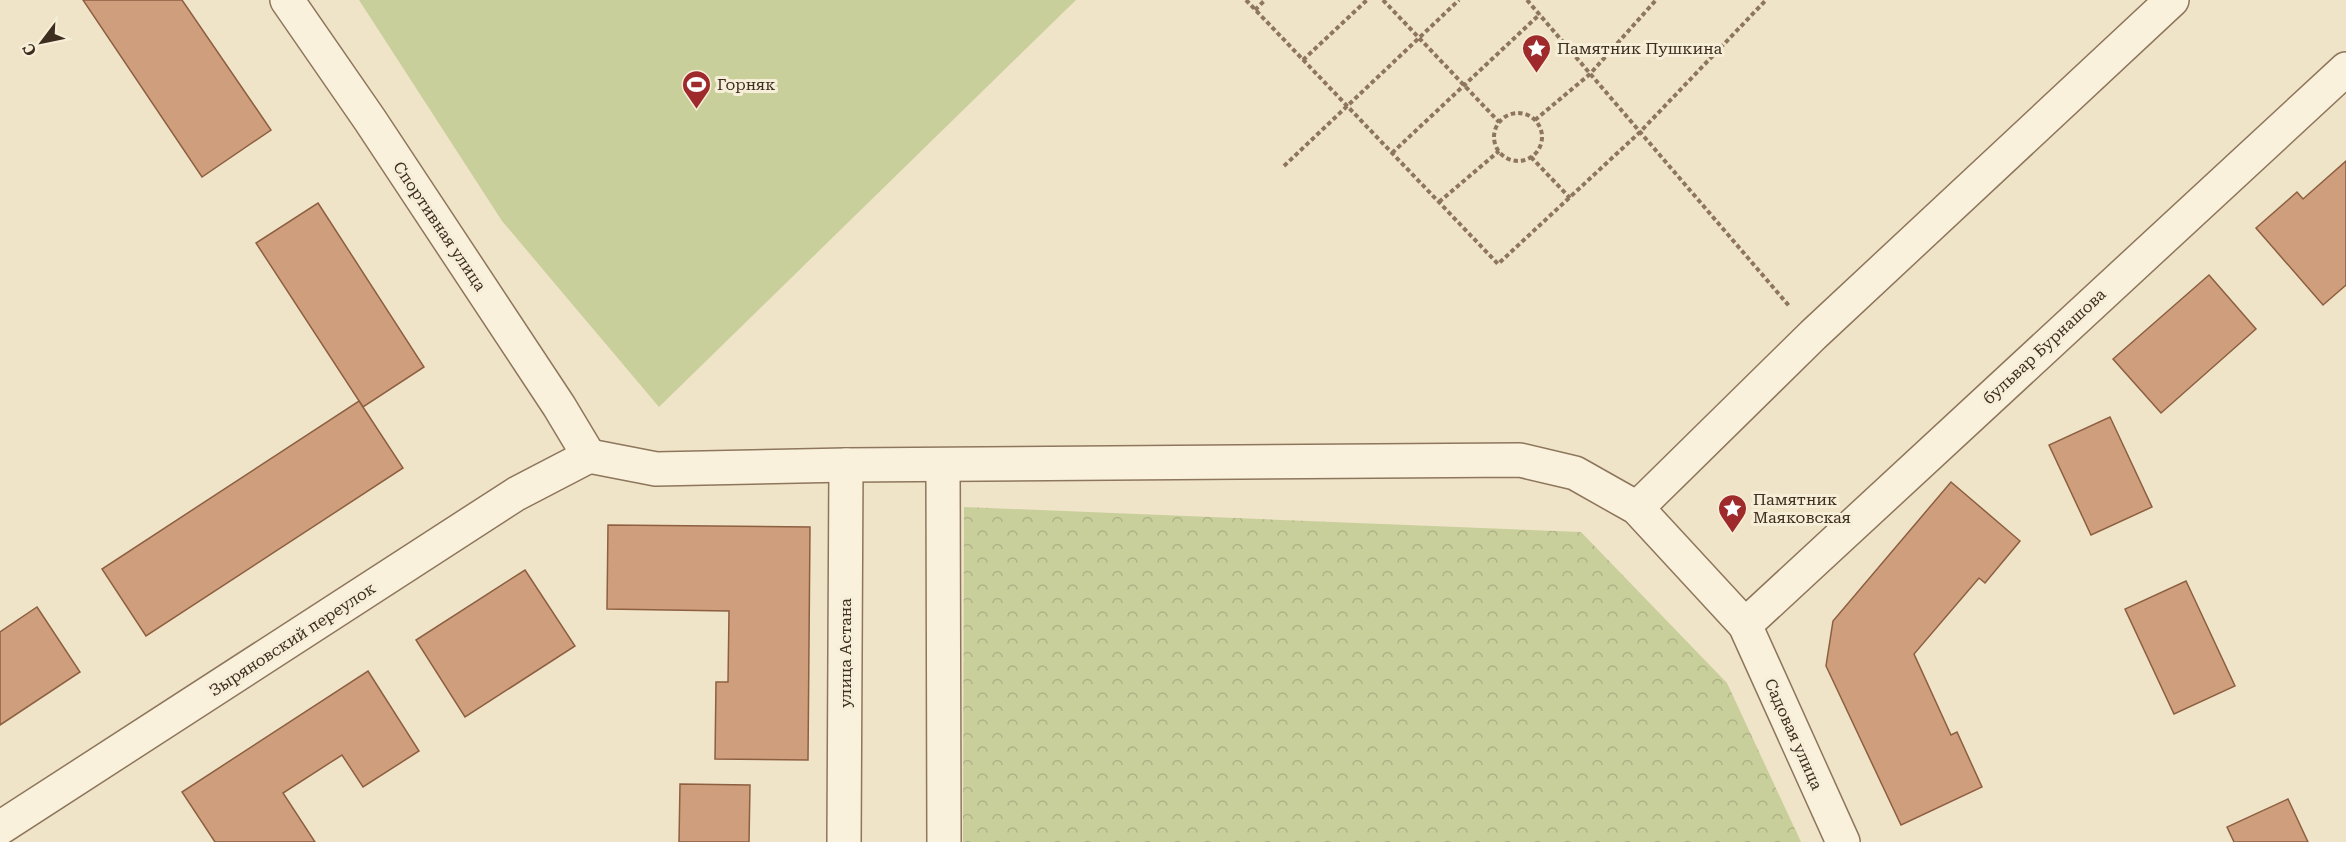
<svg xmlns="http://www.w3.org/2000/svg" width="2346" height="842" viewBox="0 0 2346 842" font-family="'Roboto Serif',serif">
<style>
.park{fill:url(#park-crowns)}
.pitch{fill:#c9cf9b}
.building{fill:#cf9f7d;stroke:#8d5f41;stroke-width:1.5}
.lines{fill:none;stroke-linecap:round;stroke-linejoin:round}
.minor-casing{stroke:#8d765c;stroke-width:36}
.path{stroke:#8d765c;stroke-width:4;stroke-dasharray:4.5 3;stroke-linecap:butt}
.minor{stroke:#faf1dc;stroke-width:33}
.labels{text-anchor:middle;stroke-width:6;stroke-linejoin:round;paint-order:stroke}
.poi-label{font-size:16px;fill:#3d2e20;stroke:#f7eed8;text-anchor:start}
.street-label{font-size:16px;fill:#3d2e20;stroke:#f7eed8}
</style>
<defs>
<pattern id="park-crowns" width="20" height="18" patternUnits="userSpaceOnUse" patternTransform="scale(1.5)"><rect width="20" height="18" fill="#c9cf9b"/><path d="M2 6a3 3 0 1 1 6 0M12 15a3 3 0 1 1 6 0" fill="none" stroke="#aeb285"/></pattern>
</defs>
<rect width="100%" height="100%" fill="#f0e4c8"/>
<path class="park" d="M964 507 1581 532 1727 683 1801 842H963Z"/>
<path class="pitch" d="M359 0H1076L659 407 502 221Z"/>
<g class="building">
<path d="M83 0H182L271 130 202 177Z"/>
<path d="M2346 161V285L2323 305 2256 228 2297 192 2303 199Z"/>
<path d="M318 203 424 367 363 407 256 243Z"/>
<path d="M2209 275 2256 329 2161 413 2113 359Z"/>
<path d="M359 401 403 468 146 636 102 569Z"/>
<path d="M2110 417 2152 507 2091 535 2049 445Z"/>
<path d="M1951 482 2020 541 1985 583 1979 578 1914 654 1951 735 1957 732 1982 787 1901 825 1826 666 1833 621Z"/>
<path d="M608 525 810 527 808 760 715 759 716 682H728L729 611 607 609Z"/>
<path d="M525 570 575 646 465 717 416 640Z"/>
<path d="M2186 581 2235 686 2174 714 2125 609Z"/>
<path d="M37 607 80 672 0 725V632Z"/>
<path d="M368 671 419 751 363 787 342 755 283 793 315 842H215L182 792Z"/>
<path d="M680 784 750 785 749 842H679Z"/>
<path d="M2288 799 2308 842H2234L2227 827Z"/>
</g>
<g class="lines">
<defs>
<g id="minor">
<path d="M287 0 370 120 559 406 589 456"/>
<path d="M589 456 656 469 846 465 1520 460 1575 473 1637 508 1745 625 1843 842"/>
<path d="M943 465 944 842"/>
<path d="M1637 508 1813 335 2172 0"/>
<path d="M1745 625 2346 69"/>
<path d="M0 828 516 494 589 456"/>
<path d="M844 842 846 465"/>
</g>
</defs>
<use href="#minor" class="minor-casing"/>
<g class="path">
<path d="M1246 0 1498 264 1640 132 1766 0"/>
<path d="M1383 0 1499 122"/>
<path d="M1527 0 1790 307"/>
<path d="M1255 10 1265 0"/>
<path d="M1303 60 1367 0"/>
<circle cx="1518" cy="137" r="24"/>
<path d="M1535 120 1590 74 1656 0"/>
<path d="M1392 153 1540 14"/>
<path d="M1531 157 1570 198"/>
<path d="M1284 166 1459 0"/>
<path d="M1439 202 1499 151"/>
</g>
<use href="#minor" class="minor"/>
</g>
<defs>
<symbol id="sight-pin" viewBox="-11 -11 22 30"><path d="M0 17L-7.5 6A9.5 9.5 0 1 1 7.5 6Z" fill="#9e2a2b" stroke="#f7eed8"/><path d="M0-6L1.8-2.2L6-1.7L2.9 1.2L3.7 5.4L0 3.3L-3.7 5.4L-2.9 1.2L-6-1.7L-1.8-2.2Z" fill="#fff"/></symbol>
<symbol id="stadium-pin" viewBox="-11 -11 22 30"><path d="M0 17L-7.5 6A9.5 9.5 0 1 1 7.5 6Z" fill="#9e2a2b" stroke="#f7eed8"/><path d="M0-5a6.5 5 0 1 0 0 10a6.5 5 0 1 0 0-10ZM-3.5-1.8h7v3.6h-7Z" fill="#fff"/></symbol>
</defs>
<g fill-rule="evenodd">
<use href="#sight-pin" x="1520" y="32" width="33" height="45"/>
<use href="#stadium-pin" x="680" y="68" width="33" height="45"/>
<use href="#sight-pin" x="1716" y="492" width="33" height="45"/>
</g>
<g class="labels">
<g class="poi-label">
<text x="1557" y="54">Памятник Пушкина</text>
<text x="717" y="90">Горняк</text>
<text x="1753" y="505">Памятник<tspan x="1753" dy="18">Маяковская</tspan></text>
</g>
<g class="street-label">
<text transform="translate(440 226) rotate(56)" y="6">Спортивная улица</text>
<text transform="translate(2044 346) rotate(-43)" y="6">бульвар Бурнашова</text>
<text transform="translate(292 639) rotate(-33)" y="6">Зыряновский переулок</text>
<text transform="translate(845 653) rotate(-90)" y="6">улица Астана</text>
<text transform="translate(1794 734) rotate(66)" y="6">Садовая улица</text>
</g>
</g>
<g transform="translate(42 42) rotate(238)" stroke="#f7eed8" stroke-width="4.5" paint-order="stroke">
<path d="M0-4.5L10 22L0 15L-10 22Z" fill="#3d2e20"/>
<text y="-9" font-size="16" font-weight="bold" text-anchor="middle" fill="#3d2e20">С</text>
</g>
</svg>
